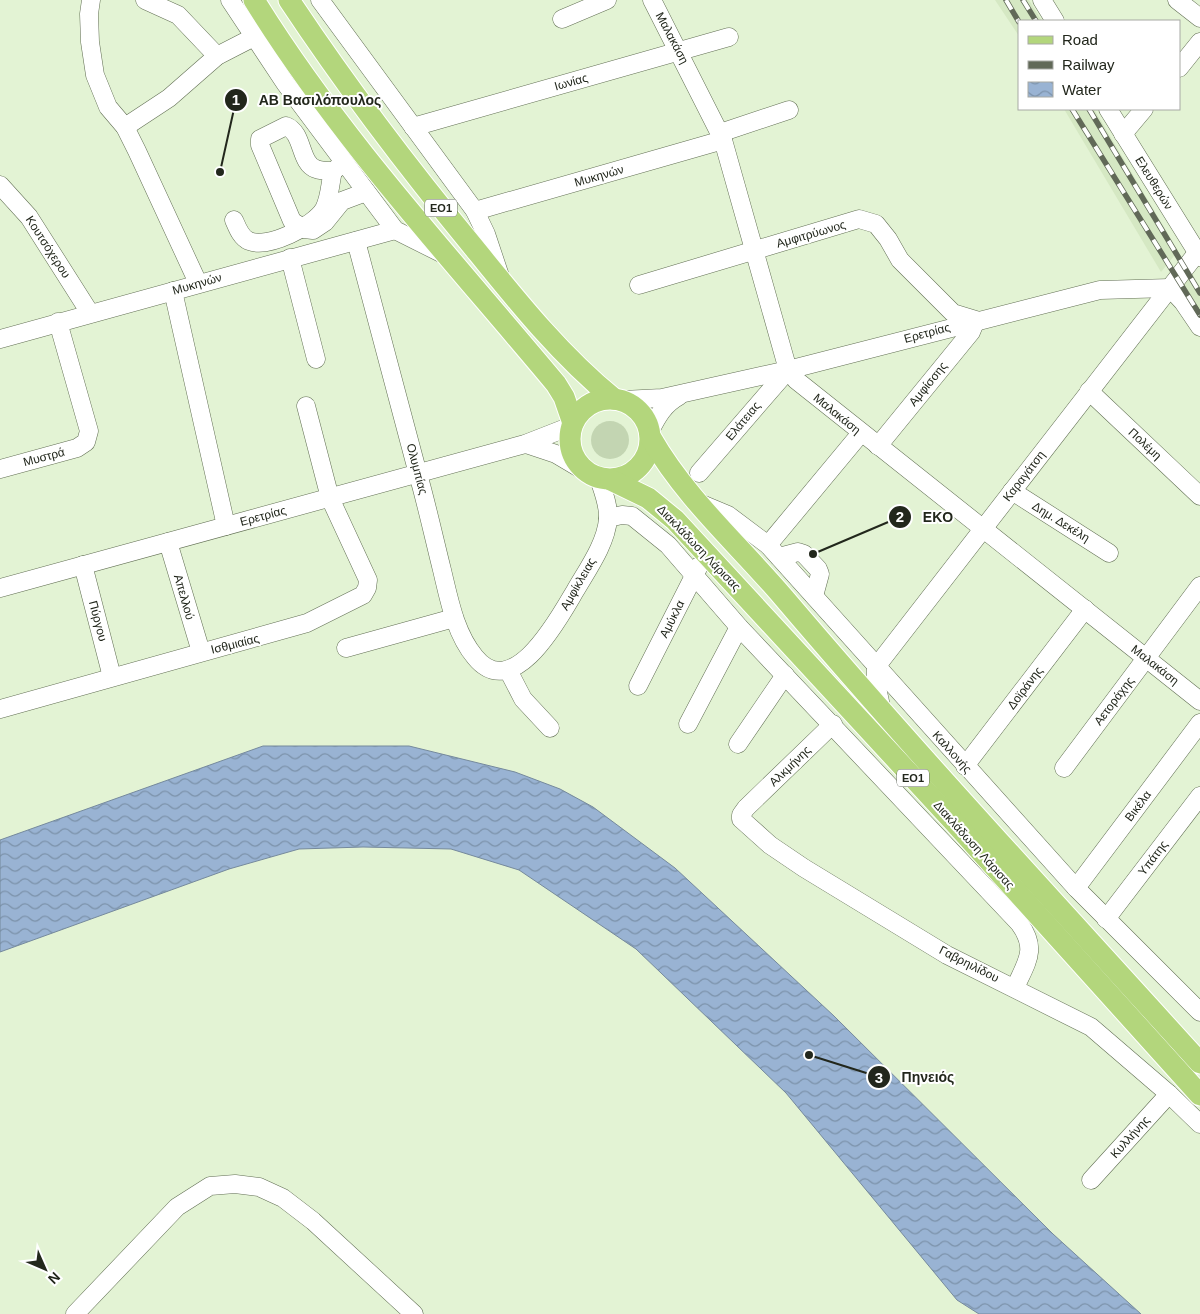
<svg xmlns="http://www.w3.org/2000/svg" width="1200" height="1314" viewBox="0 0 1200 1314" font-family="Arial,sans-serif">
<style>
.built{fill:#d5e8c3}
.green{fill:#c3d5b2}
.water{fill:url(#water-waves);stroke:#75899c}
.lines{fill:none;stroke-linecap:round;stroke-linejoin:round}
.minor-casing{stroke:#626f54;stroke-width:19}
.major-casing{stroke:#fff;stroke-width:23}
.minor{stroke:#fff;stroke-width:18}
.major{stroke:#b3d67c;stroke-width:21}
.rail-casing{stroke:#616958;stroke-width:5.5}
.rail{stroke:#fff;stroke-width:4;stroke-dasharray:11;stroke-linecap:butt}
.labels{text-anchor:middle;stroke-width:4;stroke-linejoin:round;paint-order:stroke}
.shield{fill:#fff;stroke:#646860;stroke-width:1}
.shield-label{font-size:11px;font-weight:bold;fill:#22271c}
.street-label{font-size:12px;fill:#22271c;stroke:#fff}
.leader{fill:none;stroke:#22271c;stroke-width:2}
.callout-dot{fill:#22271c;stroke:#fff;stroke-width:2}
.mark-label{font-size:15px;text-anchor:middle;font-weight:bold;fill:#fff}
.callout-label{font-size:14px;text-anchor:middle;font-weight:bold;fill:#22271c;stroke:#fff;stroke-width:4;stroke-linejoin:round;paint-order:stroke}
</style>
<defs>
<pattern id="water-waves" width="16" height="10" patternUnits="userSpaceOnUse" patternTransform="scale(1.25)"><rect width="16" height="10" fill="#99b3d3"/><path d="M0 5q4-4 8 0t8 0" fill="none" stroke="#7c92aa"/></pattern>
</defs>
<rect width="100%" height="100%" fill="#e3f3d4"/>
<g class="built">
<path d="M995 0H1029L1042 21H1019V36Z"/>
<path d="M1064 109H1094L1178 251 1161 272Z"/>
<path d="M1191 272 1200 287V337L1173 292Z"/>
</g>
<circle class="green" cx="610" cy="440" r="19"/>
<path class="water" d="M263 746H409L515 772 560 789 593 807 675 868 834 1016 1053 1234 1141 1314H979L957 1300 786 1093 636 949 519 870 451 849 363 847 299 849 229 869 0 952V840Z"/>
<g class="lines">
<defs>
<g id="minor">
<path d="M91 0 89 14 90 42 95 75 108 107 125 127 137 151 198 283"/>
<path d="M145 0 178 15 217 56"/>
<path d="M230 0 285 83 395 230 443 254"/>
<path d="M320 0 475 211 486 234 500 276"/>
<path d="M652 0 723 140 788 370 796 380 1200 701"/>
<path d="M1042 0 1055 21"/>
<path d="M1177 0 1200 18"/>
<path d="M562 19 607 0"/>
<path d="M1179 68 1200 42"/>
<path d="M1108 109 1200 257"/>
<path d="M125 127 169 98 217 56 254 37"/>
<path d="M413 127 729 37"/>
<path d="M720 133 789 110"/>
<path d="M1123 134 1144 109"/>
<path d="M344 163 333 171C328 171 321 171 316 169 299 163 304 133 286 126L260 139V145L292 221 304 229 313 230 325 222 342 201 366 192"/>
<path d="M0 185 29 217 90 313"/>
<path d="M475 211 723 140"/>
<path d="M234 220C237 227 241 238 249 241 268 249 314 226 324 209 330 198 330 183 333 171"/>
<path d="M356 241C377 319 398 397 418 474 427 506 434 538 442 570 449 599 455 633 475 657 513 704 559 618 575 591 587 570 606 544 608 519 609 506 603 491 599 479"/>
<path d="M290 258 316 359"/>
<path d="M639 285 859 219 876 224 888 239 900 260 953 313 976 320 971 332 878 446"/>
<path d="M1170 288 1183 302 1200 327"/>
<path d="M173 291 226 526"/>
<path d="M0 339 395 230"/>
<path d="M1089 391 1200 496"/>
<path d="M623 400 662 398 788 370 1100 290 1170 288"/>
<path d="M650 431C657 417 664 404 679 396"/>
<path d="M526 444 556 454 583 470"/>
<path d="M0 469 77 448 86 442 89 431 58 322"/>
<path d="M699 473 788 370"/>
<path d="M1012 491 1109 553"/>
<path d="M697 502 728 515 768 545 1076 888 1200 1012"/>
<path d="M608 518 622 515 632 516 668 545 739 627 1019 923C1038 949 1027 961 1015 988"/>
<path d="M168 542 201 652"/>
<path d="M768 545 861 433"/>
<path d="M779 557 798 552 804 554 818 569 820 574 814 596"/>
<path d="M83 565 112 677"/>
<path d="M0 588 525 444 571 426"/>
<path d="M346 648 454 618"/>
<path d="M508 670 523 699 550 728"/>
<path d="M638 686 699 566"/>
<path d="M0 709 307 623 363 595 367 588 368 580 330 498 306 406"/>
<path d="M882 711 876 683V667L1200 249"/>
<path d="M688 724 739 627"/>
<path d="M833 724 746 808 741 815V819L770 845 804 868 947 955 1091 1027 1169 1094 1200 1124"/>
<path d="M738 744 785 675"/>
<path d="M965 766 1085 609"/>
<path d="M1064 768 1200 586"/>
<path d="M1076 888 1200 723"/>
<path d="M1106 919 1200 796"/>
<path d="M1091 1180 1169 1094"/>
<path d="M75 1314 177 1207 210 1186 235 1184 259 1187 283 1198 313 1221 414 1314"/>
</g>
<g id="major">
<path d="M254 0C340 139 452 259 556 384L564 397 573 423"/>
<path d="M289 0C346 86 409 169 475 249 517 301 561 356 614 399"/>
<circle cx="610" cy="439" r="40"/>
<path d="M651 438C686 499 739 545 784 598 919 757 1061 909 1200 1063"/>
<path d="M611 480 648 498 675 520 955 823 1200 1095"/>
</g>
</defs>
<use href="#minor" class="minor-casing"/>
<use href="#major" class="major-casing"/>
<use href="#minor" class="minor"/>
<use href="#major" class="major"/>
<defs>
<g id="rail">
<path d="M1006 0 1019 22"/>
<path d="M1023 0 1036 21"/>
<path d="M1072 109 1200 315"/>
<path d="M1089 109 1200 293"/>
</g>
</defs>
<use href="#rail" class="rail-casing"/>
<use href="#rail" class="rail"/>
</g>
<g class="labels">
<g class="shield">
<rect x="425" y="199.5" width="32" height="17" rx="4"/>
<rect x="897" y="769.5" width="32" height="17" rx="4"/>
</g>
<g class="shield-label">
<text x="441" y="212">ΕΟ1</text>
<text x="913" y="782">ΕΟ1</text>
</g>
<g class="street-label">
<text transform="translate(672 38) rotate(62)" y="4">Μαλακάση</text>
<text transform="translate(571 82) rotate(-16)" y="4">Ιωνίας</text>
<text transform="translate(599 176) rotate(-16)" y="4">Μυκηνών</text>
<text transform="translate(1154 183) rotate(58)" y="4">Ελευθερών</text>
<text transform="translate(811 234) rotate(-16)" y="4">Αμφιτρύωνος</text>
<text transform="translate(48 247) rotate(57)" y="4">Κουτσόχερου</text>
<text transform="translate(197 284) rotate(-16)" y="4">Μυκηνών</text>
<text transform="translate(927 333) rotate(-15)" y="4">Ερετρίας</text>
<text transform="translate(928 384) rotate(-51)" y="4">Αμφίσσης</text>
<text transform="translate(837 414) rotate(39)" y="4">Μαλακάση</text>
<text transform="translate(743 421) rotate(-50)" y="4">Ελάτειας</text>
<text transform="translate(1145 444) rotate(43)" y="4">Πολέμη</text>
<text transform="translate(44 457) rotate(-15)" y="4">Μυστρά</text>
<text transform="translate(417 469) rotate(75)" y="4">Ολυμπίας</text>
<text transform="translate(1024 476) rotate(-52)" y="4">Καραγάτση</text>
<text transform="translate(263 516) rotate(-15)" y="4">Ερετρίας</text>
<text transform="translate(1061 522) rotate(32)" y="4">Δημ. Δεκέλη</text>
<text transform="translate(699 548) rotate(46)" y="4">Διακλάδωση Λάρισας</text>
<text transform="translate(578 584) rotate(-60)" y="4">Αμφίκλειας</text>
<text transform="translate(184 597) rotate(74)" y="4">Απελλού</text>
<text transform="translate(672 619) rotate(-63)" y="4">Αμύκλα</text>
<text transform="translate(98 621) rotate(75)" y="4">Πύργου</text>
<text transform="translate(235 644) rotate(-14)" y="4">Ισθμιαίας</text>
<text transform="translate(1155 665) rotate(38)" y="4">Μαλακάση</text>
<text transform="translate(1025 688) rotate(-53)" y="4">Δοϊράνης</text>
<text transform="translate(1114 701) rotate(-53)" y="4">Αετοράχης</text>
<text transform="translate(952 752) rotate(48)" y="4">Καλλoνής</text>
<text transform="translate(790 766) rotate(-44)" y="4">Αλκμήνης</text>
<text transform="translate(1138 806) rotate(-53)" y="4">Βικέλα</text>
<text transform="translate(974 845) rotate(48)" y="4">Διακλάδωση Λάρισας</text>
<text transform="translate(1153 858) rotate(-53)" y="4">Υπάτης</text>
<text transform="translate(969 964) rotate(27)" y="4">Γαβρηιλίδου</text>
<text transform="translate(1130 1137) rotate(-48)" y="4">Κυλλήνης</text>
</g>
</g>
<path class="leader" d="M220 172L236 100M813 554L900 517M809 1055L879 1077"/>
<g class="callout-dot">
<circle cx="220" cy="172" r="5"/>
<circle cx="813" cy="554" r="5"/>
<circle cx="809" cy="1055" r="5"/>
<circle cx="236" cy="100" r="12"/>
<circle cx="900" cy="517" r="12"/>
<circle cx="879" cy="1077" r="12"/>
</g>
<g class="mark-label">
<text x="236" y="105">1</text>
<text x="900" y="522">2</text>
<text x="879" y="1083">3</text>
</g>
<g class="callout-label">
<text x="320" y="105">ΑΒ Βασιλόπουλος</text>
<text x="938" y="522">EKO</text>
<text x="928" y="1082">Πηνειός</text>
</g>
<rect x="1018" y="20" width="162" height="90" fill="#ffffff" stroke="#a7a9a4"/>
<rect x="1028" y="36" width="25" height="8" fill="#b3d67c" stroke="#a7a9a4"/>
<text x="1062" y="45" font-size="15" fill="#22271c">Road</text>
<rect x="1028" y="61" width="25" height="8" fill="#616958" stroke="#a7a9a4"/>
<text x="1062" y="70" font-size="15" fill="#22271c">Railway</text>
<rect x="1028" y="82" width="25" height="15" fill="url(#water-waves)" stroke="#a7a9a4"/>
<text x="1062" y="95" font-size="15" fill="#22271c">Water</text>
<g transform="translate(45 1269) rotate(135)" stroke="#ffffff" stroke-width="4" paint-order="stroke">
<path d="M0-4L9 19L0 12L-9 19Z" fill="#22271c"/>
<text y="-8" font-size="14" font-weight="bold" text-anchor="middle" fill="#22271c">N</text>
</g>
</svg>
